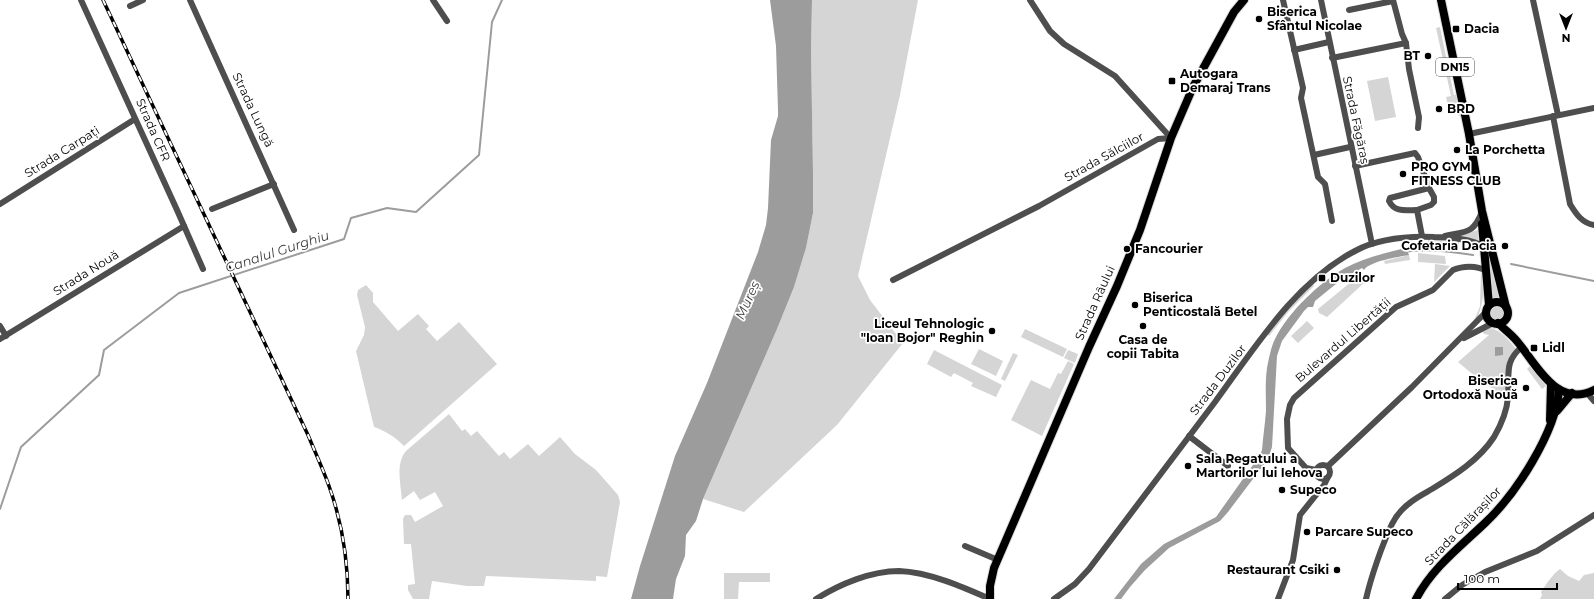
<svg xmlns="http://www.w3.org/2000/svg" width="1594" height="599" viewBox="0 0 1594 599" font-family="Montserrat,sans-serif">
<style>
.green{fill:#d5d5d5}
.water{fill:#9c9c9c}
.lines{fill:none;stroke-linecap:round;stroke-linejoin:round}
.stream{stroke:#9c9c9c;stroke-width:2}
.major-casing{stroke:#dbdbdb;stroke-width:10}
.minor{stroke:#4e4e4e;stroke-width:6}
.major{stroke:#000;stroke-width:8}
.rail-casing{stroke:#000;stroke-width:3.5}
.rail{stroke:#fff;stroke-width:2;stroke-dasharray:6;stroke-linecap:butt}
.poi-dot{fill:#000;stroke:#fff;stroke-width:1.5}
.labels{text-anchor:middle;stroke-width:3.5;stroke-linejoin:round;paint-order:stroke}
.shield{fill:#fff;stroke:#4c4c4c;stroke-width:1}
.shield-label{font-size:11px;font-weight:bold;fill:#000}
.poi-label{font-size:12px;font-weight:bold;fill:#000;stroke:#fff;text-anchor:start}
.street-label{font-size:12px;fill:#000;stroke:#fff}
.water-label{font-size:13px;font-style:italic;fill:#3d3d3d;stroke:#fff}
</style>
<rect width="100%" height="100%" fill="#fff"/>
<g class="green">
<path d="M812 0H918L900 95 858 276 870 300 903 343 837 425 744 512 703 499 777 329 794 287 806 248 813 213V174L811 50Z"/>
<path d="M1440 27 1454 95 1460 94 1466 119C1454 114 1448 109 1446 97L1451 96 1436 28Z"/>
<path d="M1388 77 1396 117 1375 121 1367 81Z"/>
<path d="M1478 230V241L1461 238V235Z"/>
<path d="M1486 232 1500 298H1492Z"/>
<path d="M1428 239 1459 242V245L1428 242Z"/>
<path d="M1418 253 1445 256 1446 264 1418 262Z"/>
<path d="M1409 255 1410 260 1385 264 1384 261Z"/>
<path d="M1435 264 1450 266 1434 282Z"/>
<path d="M1481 268 1484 270C1484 292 1484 303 1475 324L1474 321 1480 306Z"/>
<path d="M1361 276 1365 282 1327 317 1319 313 1318 309 1357 277Z"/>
<path d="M1313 284 1314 286 1289 311 1269 336 1267 334 1287 309Z"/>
<path d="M366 285 373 293V302L398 331 418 314 429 326 426 329 437 341 459 322 497 364 404 446C395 437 386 431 374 427L356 351 364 335 365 327 357 295 358 290Z"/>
<circle cx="1497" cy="313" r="7"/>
<path d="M1307 321 1314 328 1298 343 1291 336Z"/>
<path d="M1491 328C1502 331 1510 342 1518 351L1514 355 1508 398 1482 382 1458 362 1489 335 1484 334 1481 329Z"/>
<path d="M1025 329 1067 349 1063 357 1021 337Z"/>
<path d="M979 349 1003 361 996 376 971 364Z"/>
<path d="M934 350 1002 385 996 397 971 386 973 383 954 373 951 377 927 364Z"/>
<path d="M1068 350 1078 354 1075 363 1064 358Z"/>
<path d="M1013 353 1018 355 1005 381 1001 379Z"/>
<path d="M1068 361 1074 364 1042 436 1011 420 1031 380 1050 389 1058 373 1061 374Z"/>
<path d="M1530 366 1546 386 1542 389 1527 369Z"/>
<path d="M449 414 462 431 465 429 471 436 477 431 499 456 504 452 510 459 528 444 539 456 560 437 575 454 596 470 618 495 620 502 607 577 596 576V581L486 576 484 586H467L432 581 429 599H413L408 590V585L415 584 411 544H404L403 519 405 515H411L415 522 443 506 435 492 420 500 414 491 402 500C401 485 395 464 406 451Z"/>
<path d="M1560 569 1568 576 1579 581 1584 575 1594 573V599H1540L1542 595 1541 592C1547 583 1552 575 1560 569Z"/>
<path d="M724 573H770V582H739L738 599H724Z"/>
</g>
<g class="water">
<path d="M770 0H812L811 50 813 173V213L806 248 794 287 777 329 703 499 696 521 686 535 685 556 676 579 673 599H631L640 566 675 456 707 383 758 252 766 225 768 208 771 140 778 116V110L776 46Z"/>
<path d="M1406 248 1409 255C1398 257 1370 261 1364 270L1362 268 1342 279 1326 292 1315 301 1313 307H1308L1304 311 1282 341 1277 356 1272 447 1268 459 1228 512 1220 521 1169 548 1145 570 1130 587 1121 599H1114L1141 564 1164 544 1216 517 1260 455 1262 450C1263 437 1265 424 1266 411 1266 397 1265 382 1267 368 1269 358 1271 347 1275 339 1287 313 1321 281 1345 268 1364 258 1385 253 1406 248Z"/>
<path d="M1495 347H1503V355L1495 356Z"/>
</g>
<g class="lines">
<g class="stream">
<path d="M1405 252C1422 248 1455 252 1473 255"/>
<path d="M1511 264 1594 281"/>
<path d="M0 509 21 447 99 375 104 350 179 293 344 239 351 218 387 208 416 212 479 155 492 22 502 0"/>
</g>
<defs>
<g id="major">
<path d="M1441 0 1469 134 1482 211 1506 307"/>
<path d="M1482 224 1489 305"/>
<circle cx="1497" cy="313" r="11"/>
<path d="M1498 323C1504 329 1511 334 1516 340 1536 363 1556 409 1594 390"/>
<path d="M1557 411 1572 393"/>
<path d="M1550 420 1551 384"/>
<path d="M990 599V586L994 568 1089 347 1117 286 1140 230 1171 138 1193 87 1234 12 1244 0"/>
<path d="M1416 599C1432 568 1461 546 1485 523 1516 494 1556 432 1559 390"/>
</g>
</defs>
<use href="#major" class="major-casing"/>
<g class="minor">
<path d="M81 0 177 210 203 269"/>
<path d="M190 0 294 230"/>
<path d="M433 0 447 21"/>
<path d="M1030 0 1050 31 1064 44 1115 76 1171 138"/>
<path d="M1283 0 1303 88 1301 98 1318 177 1325 184 1332 221"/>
<path d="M1321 0 1372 244"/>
<path d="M1393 0 1402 34 1406 43 1409 69 1419 117 1418 128"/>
<path d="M1533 0 1558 115"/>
<path d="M130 6 143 0"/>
<path d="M1349 10 1393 1"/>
<path d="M1294 50 1329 42"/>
<path d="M1332 58 1406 43"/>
<path d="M1553 116 1570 204C1576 214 1582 223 1594 225"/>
<path d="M1469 134 1594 108"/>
<path d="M1314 155 1350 147"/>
<path d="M1355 166 1415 153 1418 157 1429 188 1434 197V202L1431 205 1417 210"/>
<path d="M0 204 135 119"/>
<path d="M212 209 274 184"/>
<path d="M1422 236 1417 210C1406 210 1395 213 1389 201L1390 198 1394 197 1429 188"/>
<path d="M1445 236C1467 231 1473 234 1482 212"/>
<path d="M893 280 1039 206 1158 139 1171 138"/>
<path d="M0 326 6 336"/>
<path d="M1464 338 1493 323"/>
<path d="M0 339 184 226"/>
<path d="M1587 393 1594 401"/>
<path d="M1189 436 1228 466"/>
<circle cx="1323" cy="472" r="7"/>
<path d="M1328 466 1412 387 1486 312"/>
<path d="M1316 470 1306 468 1288 448 1287 419 1290 405 1294 398 1396 307 1433 290 1453 270C1462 266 1477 265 1486 271"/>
<path d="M965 546 998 560"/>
<path d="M816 599C840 584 871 571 899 571 929 572 963 587 990 599"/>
<path d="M1054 599 1075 584 1089 569C1131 513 1173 458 1215 402 1254 349 1295 282 1355 251 1379 238 1407 236 1434 237 1448 237 1473 239 1484 247"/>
<path d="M1278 599 1293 560 1300 515 1324 485 1328 477"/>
<path d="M1366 599C1371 577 1382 545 1392 524 1396 516 1404 507 1411 502 1417 497 1425 493 1432 489 1455 475 1479 460 1494 437 1501 425 1507 411 1508 397 1510 376 1503 362 1522 347"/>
<path d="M1445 599 1462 585 1485 572 1537 551 1594 515"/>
</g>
<use href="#major" class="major"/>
<defs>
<path id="rail" d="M103 0 308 435C315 452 323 469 329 486 342 522 348 561 348 599"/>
</defs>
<use href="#rail" class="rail-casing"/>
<use href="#rail" class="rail"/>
</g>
<g class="poi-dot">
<circle cx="1259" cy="19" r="4"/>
<rect x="1452" y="25" width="8" height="8" rx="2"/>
<circle cx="1428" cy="56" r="4"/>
<rect x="1168" y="77" width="8" height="8" rx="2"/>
<circle cx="1439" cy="109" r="4"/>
<circle cx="1457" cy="150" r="4"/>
<circle cx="1403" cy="174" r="4"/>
<circle cx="1505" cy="246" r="4"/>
<circle cx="1127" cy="249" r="4"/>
<rect x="1318" y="274" width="8" height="8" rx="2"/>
<circle cx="1135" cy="305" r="4"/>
<circle cx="1143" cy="326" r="4"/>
<circle cx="992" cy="331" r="4"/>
<rect x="1530" y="344" width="8" height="8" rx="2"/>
<circle cx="1526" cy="388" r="4"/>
<circle cx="1188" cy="466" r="4"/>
<circle cx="1282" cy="490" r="4"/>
<circle cx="1307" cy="532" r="4"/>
<circle cx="1337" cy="570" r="4"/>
</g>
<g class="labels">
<rect class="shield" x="1436" y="58" width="38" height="18" rx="3"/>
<g class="shield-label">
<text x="1455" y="71">DN15</text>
</g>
<g class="poi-label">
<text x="1267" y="16">Biserica<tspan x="1267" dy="14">Sfântul Nicolae</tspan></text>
<text x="1464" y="33">Dacia</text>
<text x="1420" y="60" text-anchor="end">BT</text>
<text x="1180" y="78">Autogara<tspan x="1180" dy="14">Demaraj Trans</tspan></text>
<text x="1447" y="113">BRD</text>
<text x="1465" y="154">La Porchetta</text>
<text x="1411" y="171">PRO GYM<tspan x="1411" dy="14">FITNESS CLUB</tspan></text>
<text x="1497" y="250" text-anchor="end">Cofetaria Dacia</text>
<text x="1135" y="253">Fancourier</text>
<text x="1330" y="282">Duzilor</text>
<text x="1143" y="302">Biserica<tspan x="1143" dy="14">Penticostală Betel</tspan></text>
<text x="984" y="328" text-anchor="end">Liceul Tehnologic<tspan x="984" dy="14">"Ioan Bojor" Reghin</tspan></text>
<text x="1143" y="344" text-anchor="middle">Casa de<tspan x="1143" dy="14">copii Tabita</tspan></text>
<text x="1542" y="352">Lidl</text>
<text x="1518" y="385" text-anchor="end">Biserica<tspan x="1518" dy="14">Ortodoxă Nouă</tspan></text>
<text x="1196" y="463">Sala Regatului a<tspan x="1196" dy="14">Martorilor lui Iehova</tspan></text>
<text x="1290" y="494">Supeco</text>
<text x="1315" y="536">Parcare Supeco</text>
<text x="1329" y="574" text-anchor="end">Restaurant Csiki</text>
</g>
<g class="street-label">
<text transform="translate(253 110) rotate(65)" y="4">Strada Lungă</text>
<text transform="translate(1356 120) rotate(78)" y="4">Strada Făgăraș</text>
<text transform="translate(153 130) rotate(66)" y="4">Strada CFR</text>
<text transform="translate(62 152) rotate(-32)" y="4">Strada Carpați</text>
<text transform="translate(1104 157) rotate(-29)" y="4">Strada Sălciilor</text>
<text transform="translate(86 273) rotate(-32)" y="4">Strada Nouă</text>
<text transform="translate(1095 303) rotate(-66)" y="4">Strada Râului</text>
<text transform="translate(1343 340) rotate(-41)" y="4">Bulevardul Libertății</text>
<text transform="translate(1218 380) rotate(-53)" y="4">Strada Duzilor</text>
<text transform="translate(1463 526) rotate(-46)" y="4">Strada Călărașilor</text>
</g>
<g class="water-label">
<text transform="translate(277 251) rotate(-18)" y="5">Canalul Gurghiu</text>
<text transform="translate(747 300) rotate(-66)" y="5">Mureș</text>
</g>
</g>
<g transform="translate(1566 28) rotate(180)" stroke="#ffffff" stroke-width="3" paint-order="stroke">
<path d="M0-3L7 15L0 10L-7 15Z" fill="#000000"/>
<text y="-6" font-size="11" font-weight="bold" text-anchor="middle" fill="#000000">N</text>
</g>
<path d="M1458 583v6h99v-6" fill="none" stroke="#000000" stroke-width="2"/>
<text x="1464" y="583" font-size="12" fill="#000000" stroke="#ffffff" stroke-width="3" paint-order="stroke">100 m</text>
</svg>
